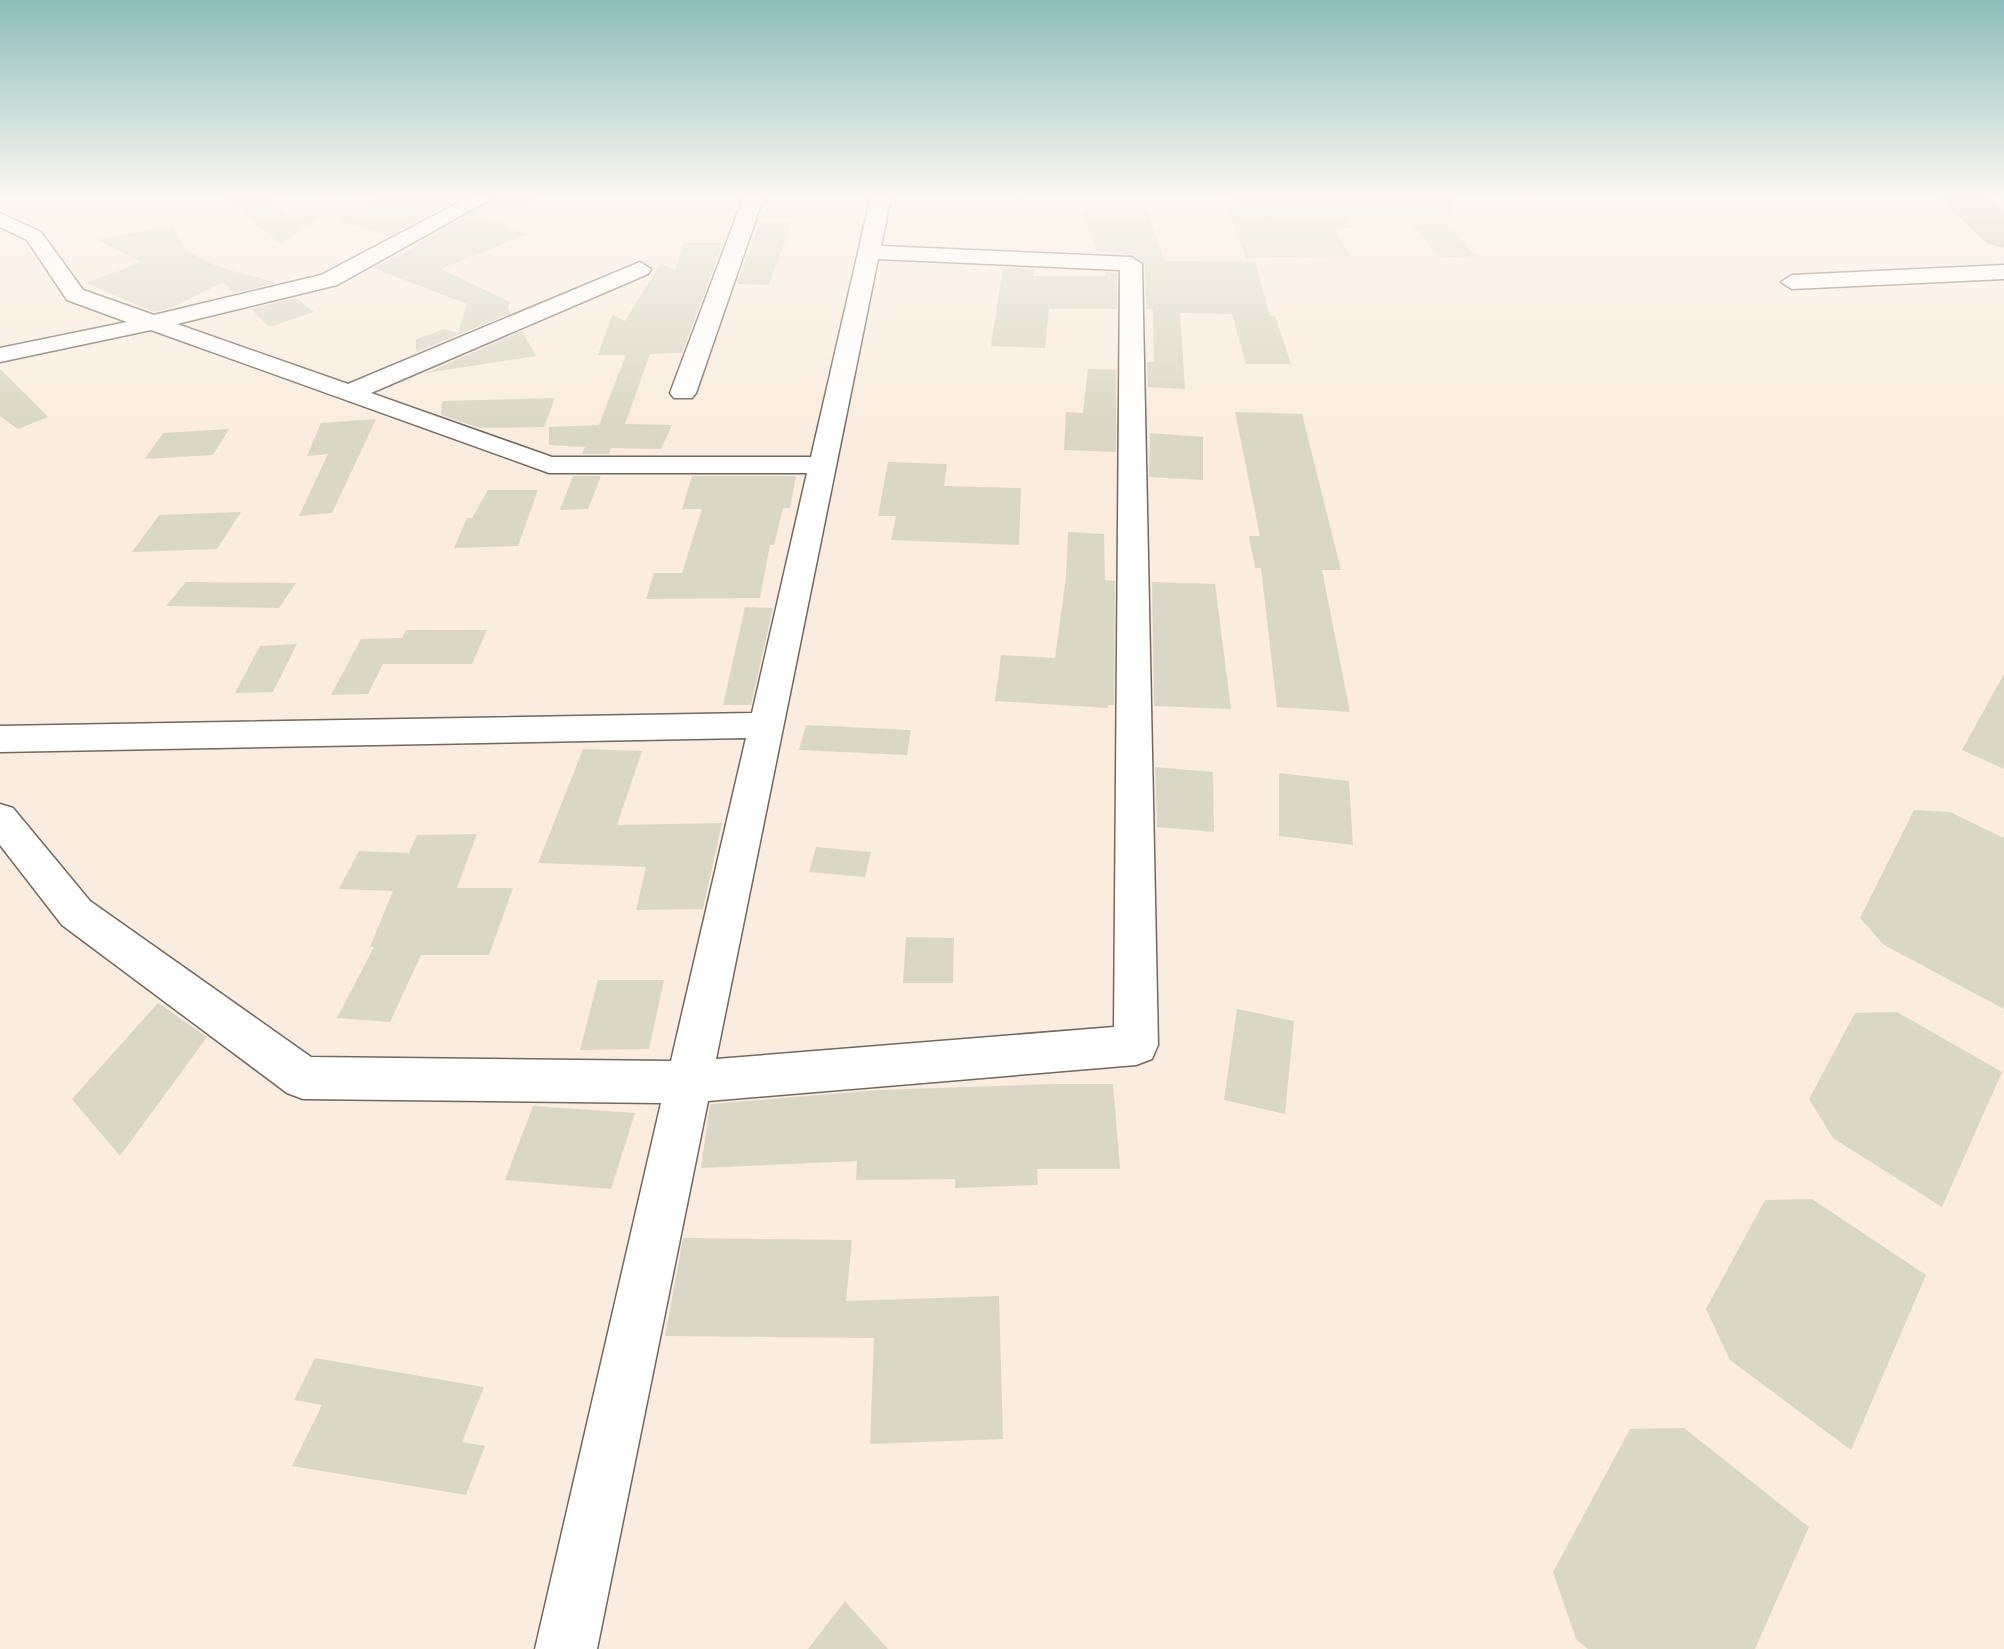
<svg xmlns="http://www.w3.org/2000/svg" width="2004" height="1649" viewBox="0 0 2004 1649" font-family="Rubik,sans-serif">
<style>
.lines{fill:none;stroke-linecap:round;stroke-linejoin:round}
.taxiway{fill:#c6baaf;fill-rule:evenodd}
.building{fill:#dad7c6}
.minor-casing{stroke:#72685c;stroke-width:3}
.minor{fill:#fff;fill-rule:evenodd}
</style>
<rect width="100%" height="100%" fill="#faeddf"/>
<g class="lines">
<path class="taxiway" d="M1937 196H1984L2004 213V248L1988 244Z"/>
</g>
<g class="building">
<path d="M222 196H263L286 215 336 206 281 245Z"/>
<path d="M388 196H464L389 236 339 221Z"/>
<path d="M499 196H533L534 201 486 217 527 234 441 269 510 302 508 307 511 313 416 352V339L445 329 458 333 467 304 373 268 419 245 416 244Z"/>
<path d="M1228 196H1453V217L1347 220 1352 227 1334 229 1350 256 1246 258 1227 207 1248 206Z"/>
<path d="M1146 210 1165 261 1255 262 1270 316H1275L1291 364H1246L1232 314 1180 313 1185 389 1148 387 1147 362H1154L1153 309H1146L1145 264 1131 254 1097 252 1082 212Z"/>
<path d="M760 222H792L769 285 737 284Z"/>
<path d="M1447 224 1476 256 1441 258 1413 226Z"/>
<path d="M173 225 184 250 217 266 277 283 234 293 223 282 171 308 154 312 86 283 141 262 98 240Z"/>
<path d="M684 243H723L682 353 650 354 625 424 672 425 661 449 611 448 609 454H582L585 447 549 445V427L599 425 626 355H598L612 315 625 321 660 264 675 270Z"/>
<path d="M1003 268 1034 269 1033 276H1106L1105 272 1117 273V309H1049L1045 348 991 346Z"/>
<path d="M296 298 314 312 269 327 251 309Z"/>
<path d="M522 331 536 356 426 373Z"/>
<path d="M0 369 48 417 18 429 0 416Z"/>
<path d="M1088 369 1116 370V452L1064 450 1066 412 1083 413Z"/>
<path d="M555 398 544 427 480 428 441 415 442 401Z"/>
<path d="M1235 412 1302 414 1341 570H1322L1350 712 1277 707 1261 568H1255L1249 536H1260Z"/>
<path d="M376 419 332 513 299 516 328 454 307 456 321 423Z"/>
<path d="M229 429 213 455 145 459 163 433Z"/>
<path d="M1150 433 1203 437V480L1149 477Z"/>
<path d="M888 462 947 464 944 486 1021 488 1019 545 891 540 896 516H878Z"/>
<path d="M573 476H601L588 509 560 510Z"/>
<path d="M692 476H796L790 508H783L774 545H770L760 598 646 599 654 573H682L702 509H682Z"/>
<path d="M488 490H538L518 546 454 548 467 518H472Z"/>
<path d="M241 512 217 549 132 552 159 515Z"/>
<path d="M1068 532 1104 534 1105 580 1115 581 1114 705H1108V708L995 701 1001 655 1055 658 1066 577Z"/>
<path d="M186 582 296 583 279 608 166 606Z"/>
<path d="M1152 582 1215 584 1231 709 1154 706Z"/>
<path d="M745 607 773 608 751 705H723Z"/>
<path d="M406 630H487L472 664H383L368 694 331 695 361 639 402 638Z"/>
<path d="M297 644 273 692 235 693 260 646Z"/>
<path d="M2004 674V769L1962 750Z"/>
<path d="M806 725 911 730 907 755 799 750Z"/>
<path d="M583 749 642 751 617 825 722 823 703 909 636 910 646 867 538 863Z"/>
<path d="M1155 767 1213 772 1214 832 1157 827Z"/>
<path d="M1279 773 1349 781 1353 845 1279 836Z"/>
<path d="M1914 810 1950 812 2004 838V1009L1884 945 1860 918Z"/>
<path d="M477 834 457 888H513L489 955H421L390 1022 337 1018 374 947H370L393 891 339 889 359 851 409 853 417 835Z"/>
<path d="M816 847 871 852 865 877 809 872Z"/>
<path d="M906 937 954 938 953 983H903Z"/>
<path d="M598 980H664L649 1049 580 1050Z"/>
<path d="M158 1003 207 1037 120 1156 72 1099Z"/>
<path d="M1237 1009 1294 1021 1285 1114 1224 1100Z"/>
<path d="M1897 1012 2002 1072 1942 1207 1833 1138 1809 1099 1855 1013Z"/>
<path d="M1054 1084H1113L1120 1169H1037L1038 1185 955 1188V1179L856 1180 857 1161 701 1168 710 1104 879 1090Z"/>
<path d="M533 1106 635 1113 611 1189 505 1180Z"/>
<path d="M1812 1199 1926 1275 1851 1450 1730 1360 1706 1309 1765 1200Z"/>
<path d="M683 1238 852 1240 846 1301 999 1296 1003 1439 870 1444 874 1338 665 1336Z"/>
<path d="M315 1358 484 1387 462 1442 485 1446 466 1495 292 1466 322 1405 294 1400Z"/>
<path d="M1684 1428 1809 1527 1755 1649H1588L1576 1639 1553 1572 1630 1429Z"/>
<path d="M845 1601 888 1649H808Z"/>
</g>
<g class="lines">
<defs>
<g id="minor">
<path d="M471 196H496L337 285 177 324 348 384 640 262 651 269 648 274 371 393 552 457H811L871 196H891L881 246 1131 257 1142 264 1158 1045 1152 1059 1136 1065 708 1101 597 1649H535L661 1103 303 1099 287 1093 62 925 0 845V804L13 808 90 901 311 1057 671 1061 746 738 0 752V726L752 713 807 473H549L151 330 0 362V348L127 322 67 300 27 240 0 227V213L41 232 83 290 154 315 321 275ZM878 259 1120 270 1114 1027 716 1059Z"/>
<path d="M744 196H764L696 393 692 398H674L670 393Z"/>
<path d="M2004 265V279L1792 289 1781 282 1792 275Z"/>
</g>
</defs>
<use href="#minor" class="minor-casing"/>
<use href="#minor" class="minor"/>
</g>
<linearGradient id="sky" x2="0" y2="1"><stop stop-color="#8dbdbb"/><stop offset="0.46" stop-color="#fdf7f1"/><stop offset="1" stop-color="#fdf7f1" stop-opacity="0"/></linearGradient>
<rect width="2004" height="427" fill="url(#sky)"/>
</svg>
